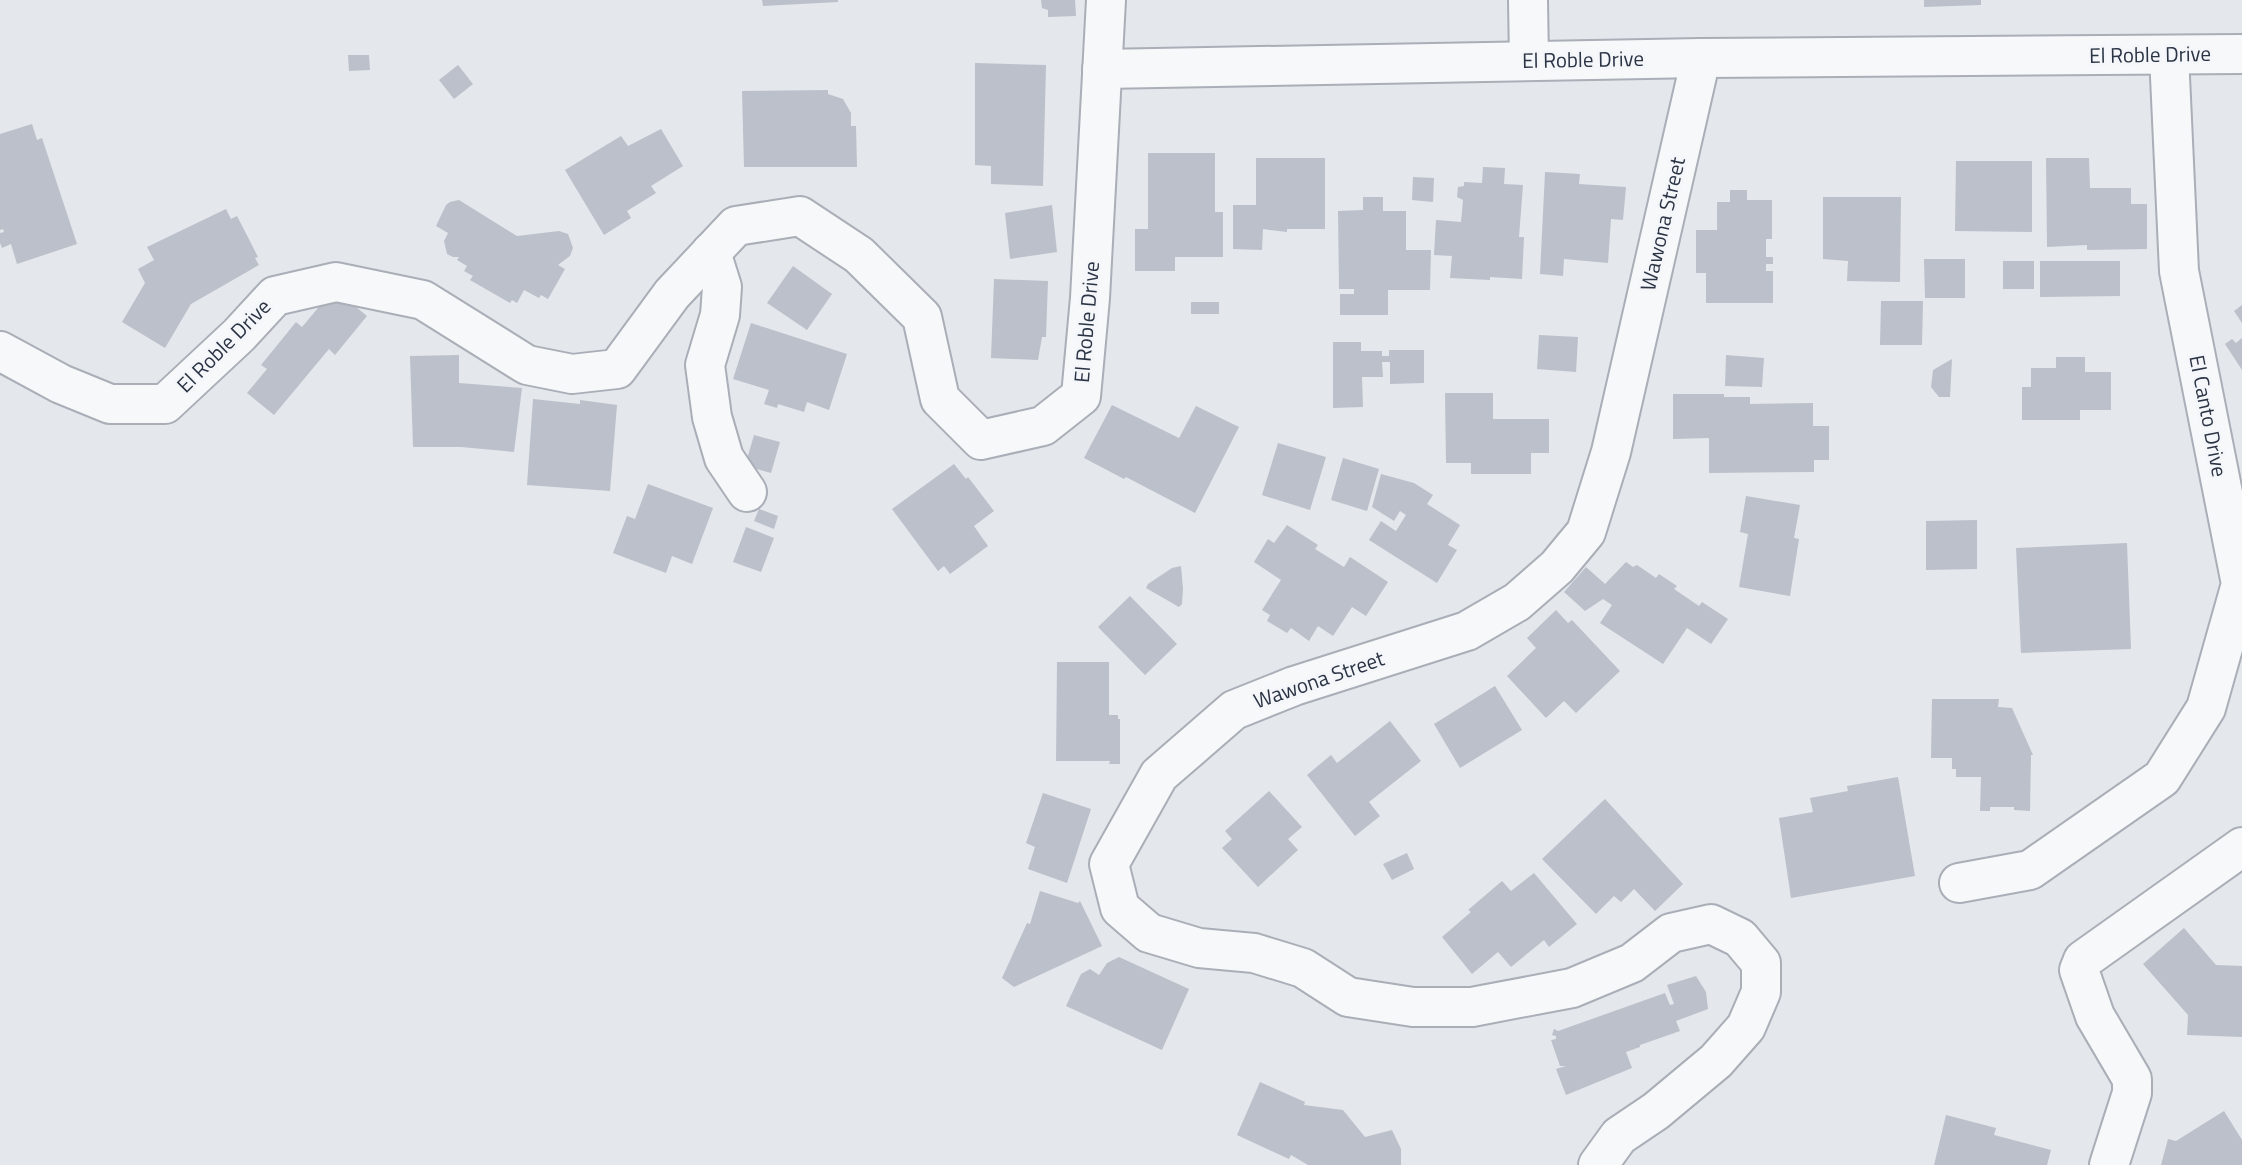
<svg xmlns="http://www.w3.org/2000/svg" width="2242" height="1165" viewBox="0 0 2242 1165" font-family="'Titillium Web',sans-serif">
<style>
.building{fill:#bbc0ca}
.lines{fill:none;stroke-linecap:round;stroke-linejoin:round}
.minor-casing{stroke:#a9aeb7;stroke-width:42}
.minor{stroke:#f7f8fa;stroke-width:38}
.labels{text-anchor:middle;stroke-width:6;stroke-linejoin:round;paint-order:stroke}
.street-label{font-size:21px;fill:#2b3445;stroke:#f4f6f9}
</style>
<rect width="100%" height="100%" fill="#e4e7ec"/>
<g class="building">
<path d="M762 0H838V2L763 6Z"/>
<path d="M1041 0H1075L1076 16 1048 17V10L1042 8Z"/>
<path d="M1924 0H1981V5L1924 7Z"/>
<path d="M348 55H369L370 70 349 71Z"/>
<path d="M975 63 1046 65 1043 186 991 184V166L975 165Z"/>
<path d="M458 65 473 84 454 99 439 80Z"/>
<path d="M828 90V94L843 99 851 113V126H856L857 167H744L742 91Z"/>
<path d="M32 124 37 140 42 138 77 244 17 264 11 244 2 248 0 243V233L4 232 3 229 0 230V134Z"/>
<path d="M661 129 683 166 651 186 656 193 627 211 631 218 604 235 565 170 621 136 628 146Z"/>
<path d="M1148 153H1215V212H1223V257H1175V271H1135V229H1148Z"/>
<path d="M1256 158H1325V229H1287V232L1263 229 1262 250 1233 249V205H1256Z"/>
<path d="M2046 158H2089L2090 188H2131V204H2147V249L2087 250V245L2047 247Z"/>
<path d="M1956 161H2032V232L1955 231Z"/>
<path d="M1483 167 1505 168 1504 184 1523 185 1519 237H1524L1522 279 1490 277V280L1450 278 1452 256 1434 255 1436 220 1461 222 1463 200 1457 197 1458 187 1464 186V182L1482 183Z"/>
<path d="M1545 172 1580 174 1579 184 1626 187 1623 220 1611 219 1608 263 1564 259 1563 276 1540 274Z"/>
<path d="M1413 177 1434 178 1433 202 1412 200Z"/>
<path d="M1730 190H1747V200H1772V239H1766V257H1773V264H1766V271H1773V303H1706V273H1696V230H1717V202H1730Z"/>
<path d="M1363 197H1383V211H1406V250H1431L1430 290H1388V315H1340V294H1354V289H1339L1338 211 1363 210Z"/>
<path d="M1823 197H1901L1900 282 1847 281 1848 261 1823 259Z"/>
<path d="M459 200 517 236 559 231 568 234 573 248 570 256 558 265 565 269 548 299 541 295 539 298 524 290 517 303 512 300 510 303 470 280 473 276 464 271 467 266 457 260 459 257H453L447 254 444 241 448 233 436 226 446 205 450 202Z"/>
<path d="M1052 205 1057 252 1010 259 1005 213Z"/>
<path d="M226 209 231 219 237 216 258 257 255 258 259 265 191 304 165 348 122 322 145 283 138 269 154 260 147 247Z"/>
<path d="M1924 259H1965V298H1925Z"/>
<rect x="2003" y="261" width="31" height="28"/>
<path d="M2040 261H2120V296L2040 297Z"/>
<path d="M793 266 832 294 807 330 767 303Z"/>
<path d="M994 279 1048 281 1046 337H1042L1038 360 991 358Z"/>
<path d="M334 289 367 316 335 355 329 349 274 415 247 393 267 369 261 365 296 322 302 327Z"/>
<path d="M1881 301H1923L1922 345H1880Z"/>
<rect x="1191" y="302" width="28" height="12"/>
<path d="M2242 305V323L2234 311Z"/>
<path d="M751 323 847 354 829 410 807 402 804 412 778 404 777 408 764 404 769 390 733 379Z"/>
<path d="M1539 335 1578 337 1576 372 1537 369Z"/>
<path d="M2242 338V370L2225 344 2232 339 2236 343Z"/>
<path d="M1333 342H1361V351H1382V356H1389V350H1424V383L1390 384V362H1382L1383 377H1362L1363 407 1333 408Z"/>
<path d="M459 355V383L522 388 514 452 461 447H413L410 356Z"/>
<path d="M1726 355 1764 358 1762 387 1725 386Z"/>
<path d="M2056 357H2085V372H2111V410H2080V420H2022V387H2031V368H2056Z"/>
<path d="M1952 359 1950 397H1939L1931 387 1933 370Z"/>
<path d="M1445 393H1493V419H1549V453H1531V474H1471V463H1446Z"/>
<path d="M1673 394H1724V397H1750V404L1813 403V426H1829V460H1814V472L1709 473V438L1673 439Z"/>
<path d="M533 399 580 404V400L617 405 610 491 527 485Z"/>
<path d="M1112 405 1179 438 1196 406 1239 427 1195 513 1126 477 1124 479 1084 458Z"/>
<path d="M754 435 780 442 771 473 745 466Z"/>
<path d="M1278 443 1326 457 1310 510 1262 495Z"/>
<path d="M1343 458 1379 469 1367 511 1331 500Z"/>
<path d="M954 464 966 479 968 477 994 511 974 526 988 546 950 574 944 566 938 571 892 509Z"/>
<path d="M1381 474 1414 483 1433 495 1427 504 1460 525 1448 545 1457 550 1437 583 1369 540 1381 521 1396 531 1406 515 1400 511 1394 521 1372 507Z"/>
<path d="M648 484 713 508 692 564 672 556 666 573 613 553 627 516 635 519Z"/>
<path d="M1746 496 1800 505 1794 538 1799 539 1790 596 1739 587 1748 534 1740 532Z"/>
<path d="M759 509 778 516 774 529 754 521Z"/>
<path d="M1977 520V569L1926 570V521Z"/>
<path d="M1287 525 1318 545 1315 549 1344 567 1350 557 1388 582 1366 616 1352 607 1333 636 1318 626 1309 641 1291 628 1287 633 1267 621 1270 615 1262 610 1281 580 1254 562 1268 539 1274 543Z"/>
<path d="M746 527 774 538 761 572 733 562Z"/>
<path d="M2127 543 2131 649 2021 653 2016 548Z"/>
<path d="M1626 562 1633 567 1637 565 1656 578 1659 574 1677 586 1674 589 1699 606 1702 602 1728 619 1711 644 1687 628 1663 664 1600 623 1612 605 1603 599 1585 611 1564 592 1586 567 1605 584Z"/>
<path d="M1181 566 1183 589 1182 604 1179 607 1146 588 1148 584 1172 568Z"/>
<path d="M1130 596 1177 644 1145 675 1098 627Z"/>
<path d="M1556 610 1568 623 1572 620 1620 671 1576 713 1564 701 1546 718 1507 676 1536 648 1527 638Z"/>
<path d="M1057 662H1109V715H1118V719H1120V764H1109L1110 761H1056Z"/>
<path d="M1495 686 1522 730 1460 768 1434 724Z"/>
<path d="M1932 699H1999L1998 707 2012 708 2033 755H2031L2030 811 2014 810V807H1990V811H1980L1981 777H1956V769H1952V758H1931Z"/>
<path d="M1390 721 1421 761 1369 802 1380 816 1355 836 1307 775 1331 755 1337 763Z"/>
<path d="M1898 777 1915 876 1791 898 1779 818 1813 812 1810 798 1848 791 1847 786Z"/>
<path d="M1269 791 1302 827 1288 839 1298 850 1258 887 1222 848 1232 839 1225 831Z"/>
<path d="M1043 793 1091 809 1067 883 1028 869 1035 847 1026 843Z"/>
<path d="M1605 799 1683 884 1655 911 1634 889 1621 902 1614 896 1596 914 1542 859Z"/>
<path d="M1407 853 1414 869 1392 880 1383 864Z"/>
<path d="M1534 873 1577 924 1549 947 1544 940 1511 967 1498 952 1472 974 1442 937 1471 912 1468 910 1502 881 1511 891Z"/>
<path d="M1040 891 1078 903 1080 901 1102 946 1014 987 1002 978 1027 923 1030 924Z"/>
<path d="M2184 928 2216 965 2242 966V1037L2187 1035 2188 1015 2143 964Z"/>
<path d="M1119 957 1189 989 1162 1050 1066 1006 1081 974 1090 969 1099 975 1107 963Z"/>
<path d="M1696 976 1706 992 1708 1009 1676 1021 1680 1031 1640 1045V1047L1626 1052 1632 1068 1566 1095 1556 1069 1566 1066H1560L1551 1040 1556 1039V1036L1552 1035 1554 1029 1558 1031 1665 993 1670 1005 1674 1004 1667 985Z"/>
<path d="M1260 1082 1305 1102 1304 1105 1343 1110 1365 1137 1392 1130 1401 1149V1165H1308L1291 1155 1289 1159 1237 1135Z"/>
<path d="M2224 1111 2242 1140V1165H2161L2168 1139 2176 1141Z"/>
<path d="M1946 1115 1996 1128 1994 1135 2051 1150 2047 1165H1934Z"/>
</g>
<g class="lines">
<defs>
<g id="minor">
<path d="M1528 0 1529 61"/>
<path d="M1102 69 1701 58 2242 54"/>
<path d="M711 252 722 287 720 315 705 365 712 417 724 458 747 492"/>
<path d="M0 351 61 384 110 404H165L239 335 275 296 336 282 423 300 527 365 572 374 617 369 672 294 736 226 800 216 859 255 922 317 940 399 981 440 1043 426 1081 396 1090 298 1106 0"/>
<path d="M1959 883 2030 870 2162 778 2206 708 2241 584 2179 271 2169 55"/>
<path d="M1598 1165 1619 1136 1656 1111 1716 1061 1746 1027 1761 992V963L1740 938 1711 924 1671 933 1632 963 1572 988 1472 1007H1413L1348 997 1303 968 1254 953 1199 948 1149 933 1120 908 1109 864 1159 775 1234 710 1294 686 1467 631 1517 602 1557 567 1586 532 1611 452 1701 58"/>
<path d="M2109 1165 2132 1093V1079L2095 1016 2079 970 2083 960 2242 847"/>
</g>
</defs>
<use href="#minor" class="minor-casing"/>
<use href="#minor" class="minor"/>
</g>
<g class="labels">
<g class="street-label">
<text transform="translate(2150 55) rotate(-1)" y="7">El Roble Drive</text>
<text transform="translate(1583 60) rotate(-1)" y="7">El Roble Drive</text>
<text transform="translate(1663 224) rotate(-77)" y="7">Wawona Street</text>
<text transform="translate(1087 322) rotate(-85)" y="7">El Roble Drive</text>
<text transform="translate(224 346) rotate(-45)" y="7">El Roble Drive</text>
<text transform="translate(2208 416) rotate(79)" y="7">El Canto Drive</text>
<text transform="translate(1319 680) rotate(-19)" y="7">Wawona Street</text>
</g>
</g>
</svg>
